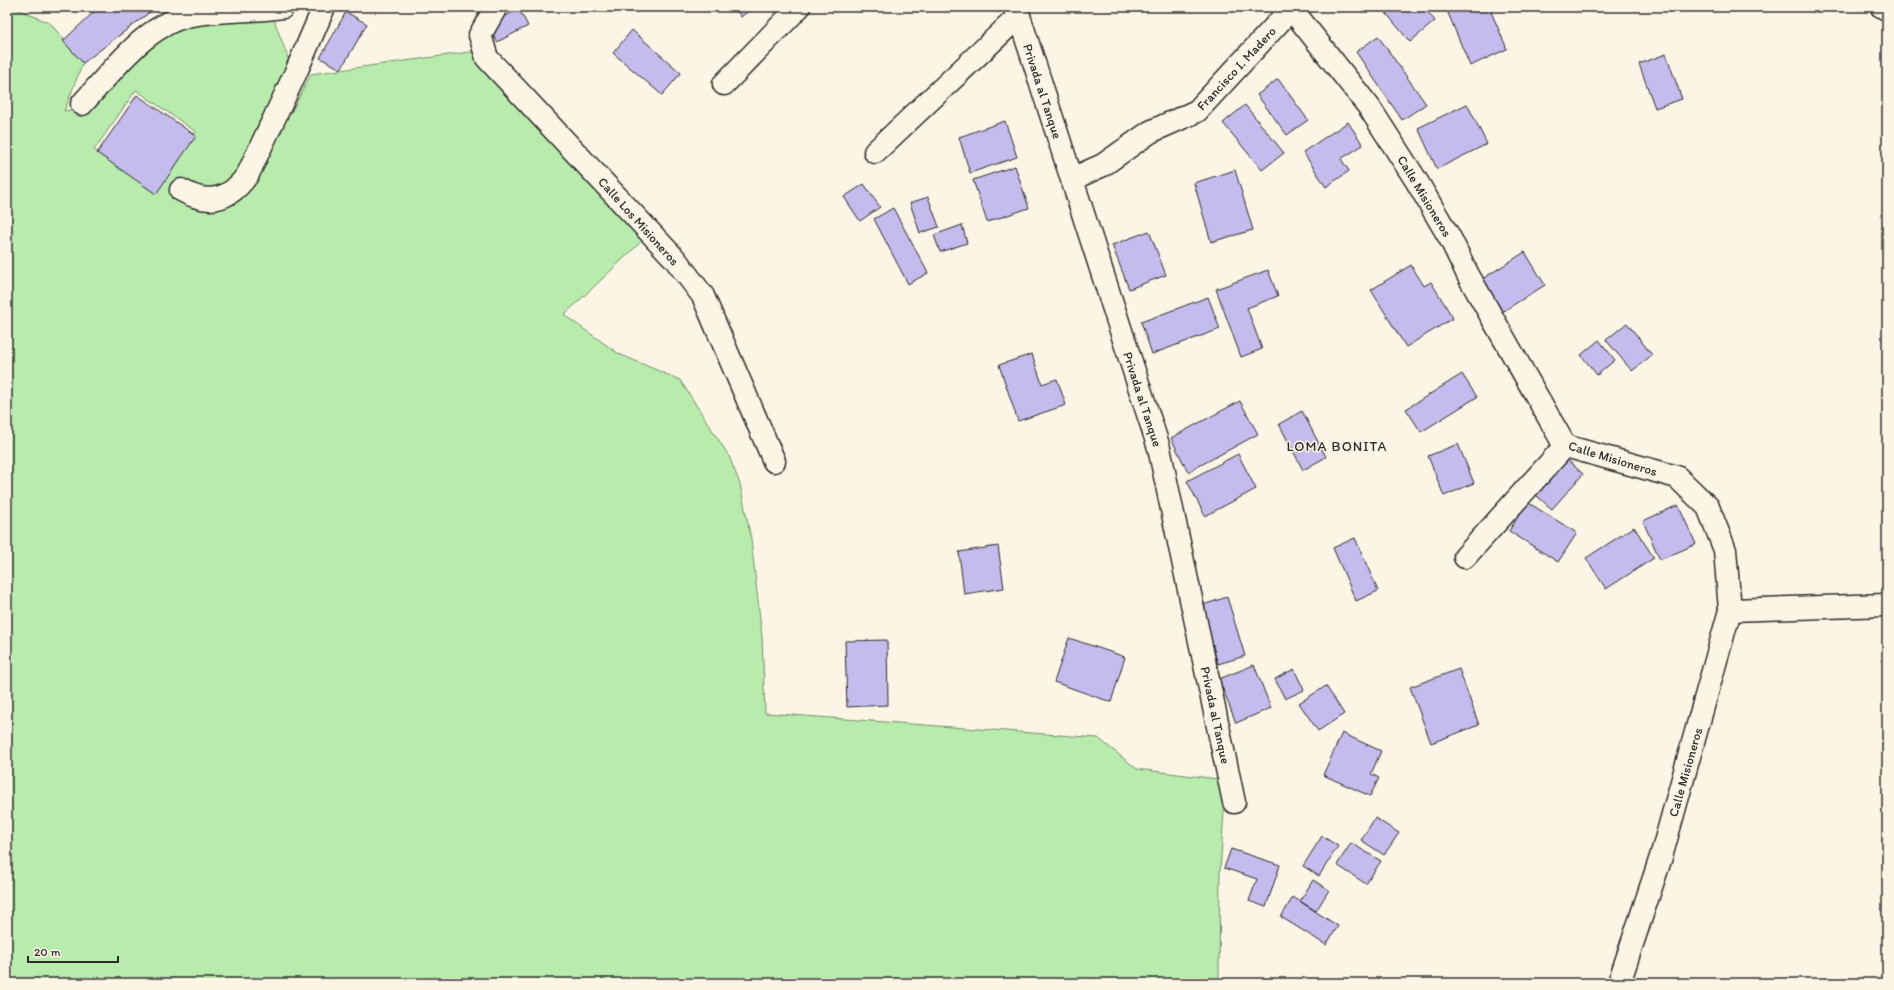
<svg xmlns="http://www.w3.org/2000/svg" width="1894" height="990" viewBox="0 0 1894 990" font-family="Itim,sans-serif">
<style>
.green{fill:#b8ecad;stroke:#728c6c;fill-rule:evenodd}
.building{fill:#c5bcee;stroke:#2b2b2b}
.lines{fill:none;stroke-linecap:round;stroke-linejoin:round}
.pedestrian-casing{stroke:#2b2b2b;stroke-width:22}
.minor-casing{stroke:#2b2b2b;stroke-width:25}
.pedestrian{stroke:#fcf5e5;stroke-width:19}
.minor{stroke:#fcf5e5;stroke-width:22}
.labels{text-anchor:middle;stroke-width:3;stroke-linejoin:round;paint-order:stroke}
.street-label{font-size:13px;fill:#2b2b2b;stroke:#fcf5e5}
.neighbourhood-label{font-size:14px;letter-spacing:1px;fill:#2b2b2b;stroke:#fcf5e5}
</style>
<rect width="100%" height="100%" fill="#fcf5e5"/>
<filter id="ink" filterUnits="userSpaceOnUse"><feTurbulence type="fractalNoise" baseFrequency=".025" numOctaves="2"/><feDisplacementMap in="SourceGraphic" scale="8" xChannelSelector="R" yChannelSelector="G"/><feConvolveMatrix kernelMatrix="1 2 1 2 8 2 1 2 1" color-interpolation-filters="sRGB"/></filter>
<g filter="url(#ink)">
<path class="green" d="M7 7H12L50 23 83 63 64 111 80 108 163 27 273 17 290 63 271 106 290 115 311 74 477 51 642 241 564 315 619 354 680 380 729 456 740 484 751 539 762 637 765 713 1098 738 1137 769 1226 780 1220 872 1219 978 1227 983H7ZM136 90 196 132 155 192 94 150Z"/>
<g class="building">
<path d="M99 7H135L150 12 83 63 63 41Z"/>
<path d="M734 7H753L741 17Z"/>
<path d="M1381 7H1424L1435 21 1410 42Z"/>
<path d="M1462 7H1489L1507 49 1470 66 1448 13Z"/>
<path d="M519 9 528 26 497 42 488 25Z"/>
<path d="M346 12 367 24 341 69 320 58Z"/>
<path d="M632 30 681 73 662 95 613 53Z"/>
<path d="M1378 36 1426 104 1402 120 1356 52Z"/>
<path d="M1666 54 1682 99 1655 108 1639 64Z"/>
<path d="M1278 79 1308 120 1287 135 1257 95Z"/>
<path d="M137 95 196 136 156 194 97 153Z"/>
<path d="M1467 104 1487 144 1437 169 1418 128Z"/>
<path d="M1245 105 1284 153 1262 170 1223 123Z"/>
<path d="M1005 121 1017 157 970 173 959 137Z"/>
<path d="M1348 122 1363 145 1341 159 1349 171 1326 187 1303 152Z"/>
<path d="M1015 166 1029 208 987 222 973 180Z"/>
<path d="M1235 170 1253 230 1211 242 1194 183Z"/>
<path d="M864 184 880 207 860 221 844 197Z"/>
<path d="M928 197 939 227 920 233 910 203Z"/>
<path d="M893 208 928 273 908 284 874 219Z"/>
<path d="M962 225 967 243 940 252 934 235Z"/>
<path d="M1149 231 1166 275 1129 289 1112 245Z"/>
<path d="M1525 252 1545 285 1502 312 1482 279Z"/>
<path d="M1411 265 1424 286 1431 282 1453 318 1406 347 1371 290Z"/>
<path d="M1268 270 1278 296 1247 308 1262 349 1241 357 1216 289Z"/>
<path d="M1208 297 1220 329 1152 354 1141 322Z"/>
<path d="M1627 323 1652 355 1632 371 1606 340Z"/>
<path d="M1599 340 1615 360 1597 375 1581 355Z"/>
<path d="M1032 354 1042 384 1057 379 1066 405 1018 421 999 365Z"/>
<path d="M1462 374 1477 397 1421 432 1406 409Z"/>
<path d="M1240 401 1258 434 1188 472 1171 438Z"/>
<path d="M1302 411 1326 457 1303 470 1279 424Z"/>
<path d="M1458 444 1474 483 1444 496 1428 456Z"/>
<path d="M1238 454 1256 489 1205 516 1187 481Z"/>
<path d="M1562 455 1583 474 1552 509 1531 491Z"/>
<path d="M1527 502 1577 533 1558 562 1509 531Z"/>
<path d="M1678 505 1696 544 1660 560 1643 521Z"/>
<path d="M1634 527 1654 558 1606 589 1586 558Z"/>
<path d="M1355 538 1378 591 1356 601 1333 548Z"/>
<path d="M998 546 1004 588 964 594 959 552Z"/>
<path d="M1227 597 1245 656 1218 664 1200 606Z"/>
<path d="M1069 638 1125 657 1111 702 1054 682Z"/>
<path d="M887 640 888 705 847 707 845 641Z"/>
<path d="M1254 665 1271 708 1236 723 1219 679Z"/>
<path d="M1294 669 1304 690 1285 699 1275 679Z"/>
<path d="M1459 669 1479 725 1431 743 1410 687Z"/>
<path d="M1326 686 1344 714 1318 731 1299 703Z"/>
<path d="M1342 733 1381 751 1371 774 1379 778 1370 796 1323 775Z"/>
<path d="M1375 818 1399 833 1384 855 1361 840Z"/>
<path d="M1322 836 1338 846 1319 876 1303 866Z"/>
<path d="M1351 843 1381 861 1366 884 1337 865Z"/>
<path d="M1231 849 1280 865 1266 907 1249 901 1257 879 1224 868Z"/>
<path d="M1313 880 1329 890 1316 911 1300 901Z"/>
<path d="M1293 897 1338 926 1326 945 1281 917Z"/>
</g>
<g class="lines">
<defs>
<path id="pedestrian" d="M1880 7 1887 11"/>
<g id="minor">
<path d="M496 7 480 35 487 58 675 259 703 296 774 461"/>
<path d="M1014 7 1019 16 1159 448 1234 802"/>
<path d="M1290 7 1369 107 1416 180 1451 240 1468 275 1565 446 1677 477 1708 507 1725 550 1730 610 1661 857 1619 983"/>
<path d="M724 84 799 7"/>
<path d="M82 104C114 70 148 20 197 14 226 10 254 11 283 7"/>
<path d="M875 152 1019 16"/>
<path d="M1072 179 1103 165 1150 132 1197 111 1291 9"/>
<path d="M181 190C209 206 230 200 248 174L296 72 324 7"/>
<path d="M1465 557 1565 446"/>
<path d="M1730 610 1887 605"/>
</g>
</defs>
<use href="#pedestrian" class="pedestrian-casing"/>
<use href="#minor" class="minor-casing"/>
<use href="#pedestrian" class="pedestrian"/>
<use href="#minor" class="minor"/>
</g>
</g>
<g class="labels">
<g class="street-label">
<text transform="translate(1236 68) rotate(-47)" y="5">Francisco I. Madero</text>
<text transform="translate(1043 91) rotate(72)" y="5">Privada al Tanque</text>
<text transform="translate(1425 196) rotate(59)" y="5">Calle Misioneros</text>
<text transform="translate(639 221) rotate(48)" y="5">Calle Los Misioneros</text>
<text transform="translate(1143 399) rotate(72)" y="5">Privada al Tanque</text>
<text transform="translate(1613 458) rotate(17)" y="5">Calle Misioneros</text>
<text transform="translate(1216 715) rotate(78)" y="5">Privada al Tanque</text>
<text transform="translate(1685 772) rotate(-74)" y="5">Calle Misioneros</text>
</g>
<g class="neighbourhood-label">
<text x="1337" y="451">LOMA BONITA</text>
</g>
</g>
<rect width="1894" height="990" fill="none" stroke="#fcf5e5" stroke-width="24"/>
<rect x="12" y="12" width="1870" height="966" fill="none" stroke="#2b2b2b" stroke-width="1.5" filter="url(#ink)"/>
<path d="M28 956v6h90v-6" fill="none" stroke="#2b2b2b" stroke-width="2"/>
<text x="34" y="956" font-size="12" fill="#2b2b2b" stroke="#fcf5e5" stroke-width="3" paint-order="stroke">20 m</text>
</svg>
